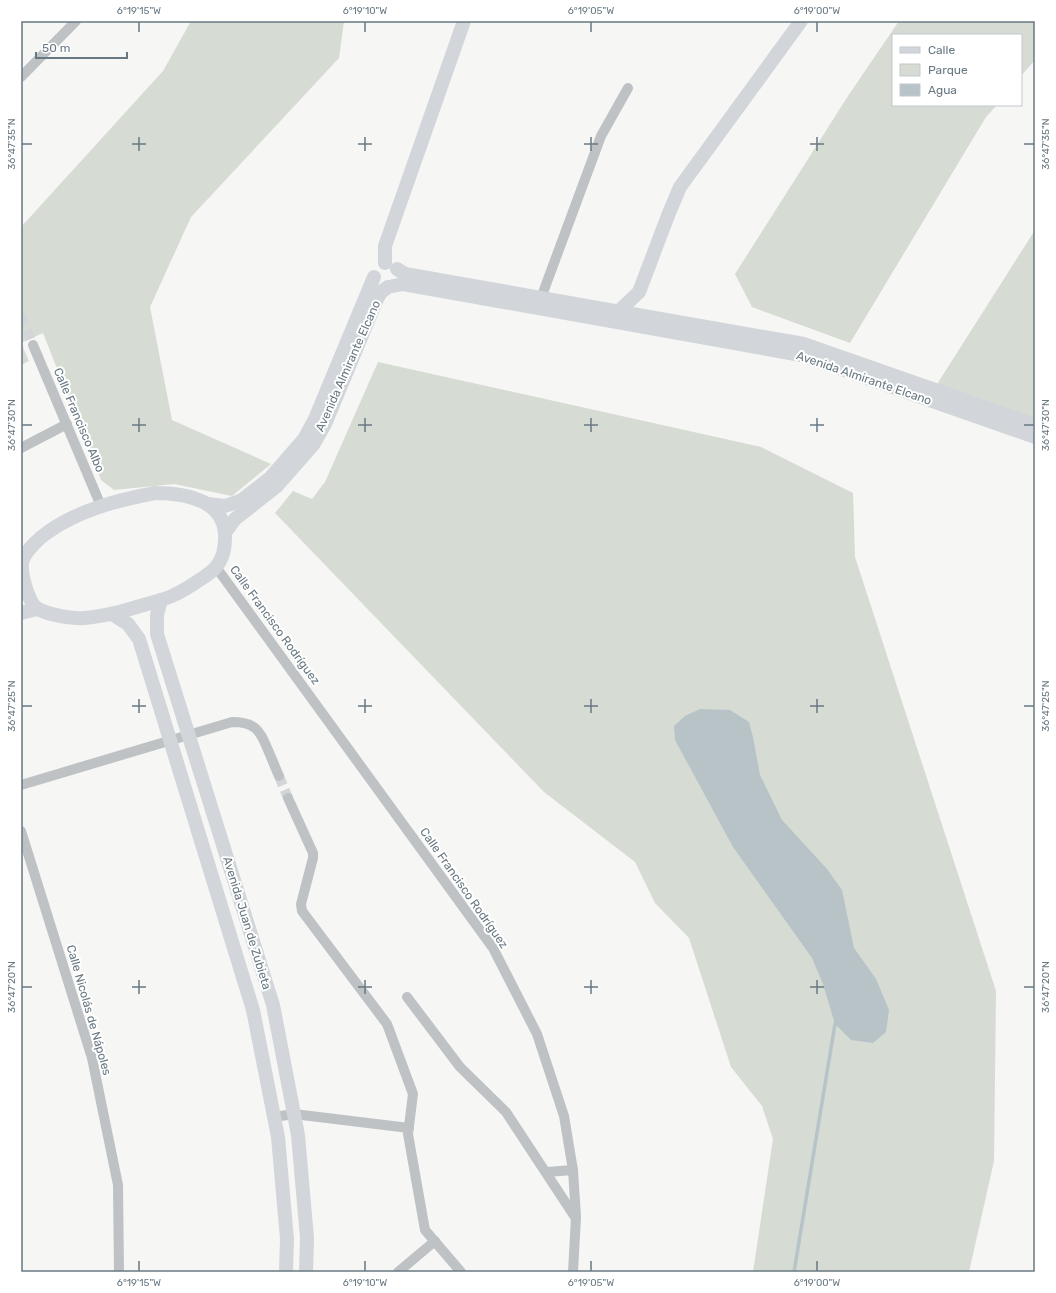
<svg xmlns="http://www.w3.org/2000/svg" width="1056" height="1293" viewBox="0 0 1056 1293" font-family="Rubik,sans-serif">
<style>
.green{fill:#d6dbd3}
.water{fill:#b7c3c7}
.lines{fill:none;stroke-linecap:round;stroke-linejoin:round}
.stream{stroke:#b7c3c7;stroke-width:3.5}
.street-tunnel{stroke:#d2d6d8;stroke-width:10;stroke-dasharray:10 5;stroke-linecap:butt}
.street{stroke:#bec2c5;stroke-width:10}
.secondary{stroke:#d2d6da;stroke-width:14}
.ticks{fill:none;stroke:#687882;stroke-width:1.5}
.labels{text-anchor:middle;stroke-width:4;stroke-linejoin:round;paint-order:stroke}
.street-label{font-size:12px;fill:#687882;stroke:#fff}
.neatline{fill:none;stroke:#687882;stroke-width:1.5}
.ticks-label{font-size:10px;text-anchor:middle;fill:#687882}
</style>
<rect width="100%" height="100%" fill="#f6f6f4"/>
<g class="green">
<path d="M191 21H344L339 58 191 217 150 307 172 420 271 464 232 496 174 484 114 490 101 480 43 333 21 343 29 361 21 365V227L163 71Z"/>
<path d="M899 21H1035V60L1021 76V35H893V105H997L986 117 850 343 752 307 735 274 848 96Z"/>
<path d="M1035 230V425L934 389Z"/>
<path d="M378 362 761 447 853 493 855 557 996 991 994 1161 969 1272H753L773 1139 762 1106 731 1067 689 938 655 903 635 862 544 792 275 513 293 491 312 499 325 482Z"/>
</g>
<path class="water" d="M700 709 730 710 749 722 753 737 760 775 782 820 827 869 842 890 854 948 876 979 889 1010 886 1032 873 1043 851 1040 835 1024 823 984 812 958 733 847 675 740 674 726 685 716Z"/>
<g class="lines">
<path class="stream" d="M794 1272 835 1024"/>
<g class="street-tunnel">
<path d="M21 316 33 345"/>
<path d="M279 776 288 798"/>
</g>
<g class="street">
<path d="M21 77 76 21"/>
<path d="M540 304 541 298 601 136 628 88"/>
<path d="M33 345 101 506"/>
<path d="M21 448 67 424"/>
<path d="M216 567 493 948 537 1034 564 1116 573 1170 576 1217 573 1272"/>
<path d="M21 785 232 722C255 722 260 730 268 750 272 759 275 767 279 776"/>
<path d="M288 798 313 853V858L301 904 302 911 387 1024 413 1094 408 1134 425 1230 461 1272"/>
<path d="M21 831 92 1058 118 1185 119 1272"/>
<path d="M407 997 460 1067 506 1112 575 1217"/>
<path d="M274 1117 294 1114 409 1128"/>
<path d="M547 1172 573 1170"/>
<path d="M398 1272 435 1241"/>
</g>
<g class="secondary">
<path d="M385 263V246L464 21"/>
<path d="M397 269 405 274 804 344 1035 425"/>
<path d="M393 286 403 284 801 355 1035 437"/>
<path d="M619 311 639 292 669 213 680 187 801 21"/>
<path d="M155 493C185 493 227 500 225 539 225 549 222 560 216 567 213 571 208 574 204 577 195 583 185 590 176 594 167 599 157 601 147 604 127 610 107 616 85 618 73 619 49 615 38 609 28 603 19 570 23 559 27 550 39 538 48 532 79 510 118 500 155 493Z"/>
<path d="M208 504 225 506 242 500 270 478 304 439 315 419 374 277"/>
<path d="M226 531 235 519 277 486 313 445 325 424 377 299 381 292 388 287"/>
<path d="M161 600 157 615V634L273 1005 298 1135 307 1238 306 1272"/>
<path d="M21 613 37 609"/>
<path d="M112 614 128 624 139 639 253 1010 278 1137 287 1239 286 1272"/>
</g>
</g>
<path class="ticks" d="M139 22V32M365 22V32M591 22V32M817 22V32M139 137V151M365 137V151M591 137V151M817 137V151M22 144H32M132 144H146M358 144H372M584 144H598M810 144H824M1024 144H1034M139 418V432M365 418V432M591 418V432M817 418V432M22 425H32M132 425H146M358 425H372M584 425H598M810 425H824M1024 425H1034M139 699V713M365 699V713M591 699V713M817 699V713M22 706H32M132 706H146M358 706H372M584 706H598M810 706H824M1024 706H1034M139 980V994M365 980V994M591 980V994M817 980V994M22 987H32M132 987H146M358 987H372M584 987H598M810 987H824M1024 987H1034M139 1261V1271M365 1261V1271M591 1261V1271M817 1261V1271"/>
<g class="labels">
<g class="street-label">
<text transform="translate(348 366) rotate(-66)" y="4">Avenida Almirante Elcano</text>
<text transform="translate(864 378) rotate(19)" y="4">Avenida Almirante Elcano</text>
<text transform="translate(79 420) rotate(67)" y="4">Calle Francisco Albo</text>
<text transform="translate(275 625) rotate(54)" y="4">Calle Francisco Rodríguez</text>
<text transform="translate(464 888) rotate(55)" y="4">Calle Francisco Rodríguez</text>
<text transform="translate(247 923) rotate(73)" y="4">Avenida Juan de Zubieta</text>
<text transform="translate(89 1010) rotate(74)" y="4">Calle Nicolás de Nápoles</text>
</g>
</g>
<rect width="1056" height="1293" fill="none" stroke="#ffffff" stroke-width="44"/>
<rect x="892" y="34" width="130" height="72" fill="#ffffff" stroke="#c3c9cd"/>
<rect x="900" y="47" width="20" height="6" fill="#d2d6da" stroke="#c3c9cd"/>
<text x="928" y="54" font-size="12" fill="#687882">Calle</text>
<rect x="900" y="64" width="20" height="12" fill="#d6dbd3" stroke="#c3c9cd"/>
<text x="928" y="74" font-size="12" fill="#687882">Parque</text>
<rect x="900" y="84" width="20" height="12" fill="#b7c3c7" stroke="#c3c9cd"/>
<text x="928" y="94" font-size="12" fill="#687882">Agua</text>
<path d="M36 52v6h91v-6" fill="none" stroke="#687882" stroke-width="2"/>
<text x="42" y="52" font-size="12" fill="#687882" stroke="#ffffff" stroke-width="3" paint-order="stroke">50 m</text>
<rect x="22" y="22" width="1012" height="1249" class="neatline"/>
<g class="ticks-label">
<text x="139" y="14">6°19'15"W</text>
<text x="365" y="14">6°19'10"W</text>
<text x="591" y="14">6°19'05"W</text>
<text x="817" y="14">6°19'00"W</text>
<text transform="translate(11 144) rotate(-90)" y="4">36°47'35"N</text>
<text transform="translate(1045 144) rotate(-90)" y="4">36°47'35"N</text>
<text transform="translate(11 425) rotate(-90)" y="4">36°47'30"N</text>
<text transform="translate(1045 425) rotate(-90)" y="4">36°47'30"N</text>
<text transform="translate(11 706) rotate(-90)" y="4">36°47'25"N</text>
<text transform="translate(1045 706) rotate(-90)" y="4">36°47'25"N</text>
<text transform="translate(11 987) rotate(-90)" y="4">36°47'20"N</text>
<text transform="translate(1045 987) rotate(-90)" y="4">36°47'20"N</text>
<text x="139" y="1286">6°19'15"W</text>
<text x="365" y="1286">6°19'10"W</text>
<text x="591" y="1286">6°19'05"W</text>
<text x="817" y="1286">6°19'00"W</text>
</g>
</svg>
